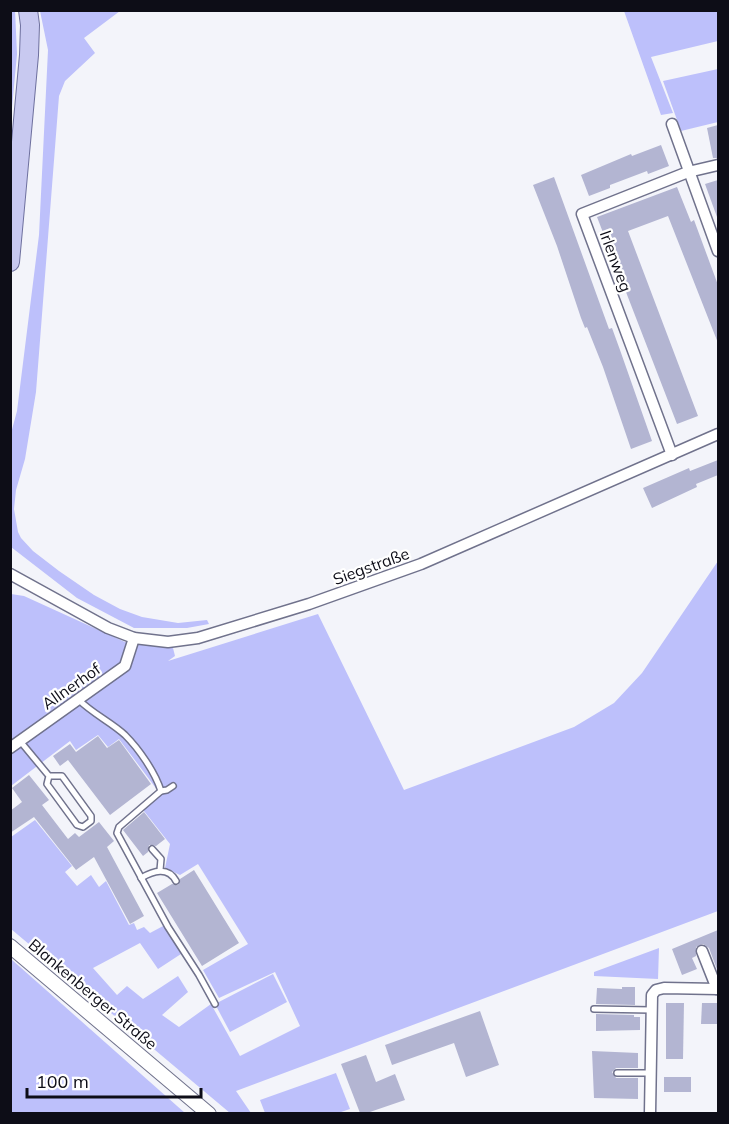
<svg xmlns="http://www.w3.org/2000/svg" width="729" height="1124" viewBox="0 0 729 1124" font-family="Mulish,sans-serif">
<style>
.green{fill:#bdc0fb}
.building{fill:#b3b5d2}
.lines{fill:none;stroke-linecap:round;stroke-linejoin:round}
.service-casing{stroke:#70728c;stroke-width:8}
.minor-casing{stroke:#70728c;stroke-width:13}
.tertiary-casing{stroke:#70728c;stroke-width:16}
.primary-casing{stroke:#6e709e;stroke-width:20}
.service{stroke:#fff;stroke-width:5}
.minor{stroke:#fff;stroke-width:10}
.tertiary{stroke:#fff;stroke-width:14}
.primary{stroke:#c8c9f0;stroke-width:18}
.labels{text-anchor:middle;stroke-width:4.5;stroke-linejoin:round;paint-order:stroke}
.street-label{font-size:16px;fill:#0d0d17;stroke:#fff}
</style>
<rect width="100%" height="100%" fill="#f3f4fa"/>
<g class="green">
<path d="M15 10 17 54 11 118 10 11Z"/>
<path d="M40 11H120L84 38 95 53 65 81 59 96 36 392 25 459 16 490 14 509 18 532 21 538 33 551 59 571 94 595 120 609 142 617 178 623 207 620 209 624 187 628H134L77 598 11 547 10 437 17 411 39 235 48 50Z"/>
<path d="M624 11H718V41L651 57 673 113 661 115Z"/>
<path d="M718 69V122L681 131 663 81Z"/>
<path d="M718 561V911L236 1091 251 1113H230L11 929V837L35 820 72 866 65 872 77 886 91 875 99 887 106 881 129 925 134 923 137 930 144 927 150 933 165 925 181 954 158 969 140 943 93 968 117 995 127 986 143 999 178 976 188 992 162 1015 179 1027 211 1004 240 1056 300 1026 275 972 219 998 203 970 248 944 198 864 180 875 165 868 170 844 140 806 158 791 119 739 108 747 98 735 76 750 70 741 11 786V594L24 596 125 642 173 648 175 656 168 661 318 614 404 790 574 727 614 703 642 673Z"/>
<path d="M659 948 658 979 594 976V972Z"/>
<path d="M11 959 185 1113H11Z"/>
<path d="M273 974 287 1002 230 1032 215 1004Z"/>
<path d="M336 1073 350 1109 338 1113H265L260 1100Z"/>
</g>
<g class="building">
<path d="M718 125V158H713L707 128Z"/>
<path d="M661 145 669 166 648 174 647 171 610 185V188L589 196 581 175 631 154 632 156Z"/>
<path d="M554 177 609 329 612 328 620 350 652 441 631 449 603 367 587 327 585 328 581 318 557 246 533 185Z"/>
<path d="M718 180V217H717L705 184Z"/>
<path d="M677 187 691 222 694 220 718 285V343L668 216 628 231 698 416 677 424 597 217Z"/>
<path d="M718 460V475L696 484 697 487 652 508 643 488 689 468 690 471Z"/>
<path d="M98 736 107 748 119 740 151 784 110 815 68 760 60 766 53 756 70 744 76 752Z"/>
<path d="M29 775 49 800 42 805 68 839 75 833 79 837 99 822 114 841 107 847 144 916 130 924 94 857 76 870 34 817 10 833V811L22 802 12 788Z"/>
<path d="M144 812 165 839 156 846 149 845 148 852 143 856 123 830Z"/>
<path d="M194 870 239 943 202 966 157 893 172 884 178 885 180 879Z"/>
<path d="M718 930V972L709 948 703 944 696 947V956L692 958 697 969 682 975 672 949Z"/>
<path d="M622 987H635V1005L596 1004 597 988 622 989Z"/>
<path d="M666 1003H684L683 1059H666Z"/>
<path d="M702 1003H718V1024H701Z"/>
<path d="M480 1011 499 1065 466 1077 454 1043 392 1065 385 1045Z"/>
<path d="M596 1014 634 1015V1017H640V1030L596 1031Z"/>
<path d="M592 1051 638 1053V1068H616L612 1072 616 1078H638V1099L594 1098Z"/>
<path d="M366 1055 376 1082 395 1074 405 1100 367 1113H360L341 1064Z"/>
<rect x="664" y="1077" width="27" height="15"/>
</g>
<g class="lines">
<defs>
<g id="service">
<path d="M79 700C93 714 111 722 125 735 139 749 155 772 161 791L119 827 117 833 168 927 199 975 215 1004"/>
<path d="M20 741 49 776H62L91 816V821L83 827 77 825 47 784 49 776"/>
<path d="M161 791 167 790 173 786"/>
<path d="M152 849 161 859 160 870"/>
<path d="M141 878C153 871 168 866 176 881"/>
<path d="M594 1009 651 1010"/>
<path d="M617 1073H650"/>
</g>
<g id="minor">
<path d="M672 124 718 251"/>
<path d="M672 455 582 214 688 172 718 165"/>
<path d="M10 574 108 628 134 638 168 642 198 638 309 604 421 564 718 434"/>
<path d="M10 748 125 666 134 638"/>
<path d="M702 951 717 989"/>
<path d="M650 1114 652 995 656 990 664 988 718 989"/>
</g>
<path id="tertiary" d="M10 946 209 1114"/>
<path id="primary" d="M10 262 29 55 30 25 28 10"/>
</defs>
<use href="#service" class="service-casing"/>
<use href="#minor" class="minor-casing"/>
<use href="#tertiary" class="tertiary-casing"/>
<use href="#primary" class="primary-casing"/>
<use href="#service" class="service"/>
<use href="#minor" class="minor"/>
<use href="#tertiary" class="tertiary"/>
<use href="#primary" class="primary"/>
</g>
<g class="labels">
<g class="street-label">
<text transform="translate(616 261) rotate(70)" y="6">Irlenweg</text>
<text transform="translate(371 566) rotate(-20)" y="6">Siegstraße</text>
<text transform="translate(71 686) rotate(-35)" y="6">Allnerhof</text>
<text transform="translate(93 994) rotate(40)" y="6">Blankenberger Straße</text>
</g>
</g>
<rect width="729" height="1124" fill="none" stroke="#0d0d17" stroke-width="24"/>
<path d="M27 1088v9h174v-9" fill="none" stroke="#0d0d17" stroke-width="3"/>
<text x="36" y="1088" font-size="18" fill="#0d0d17" stroke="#ffffff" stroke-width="4.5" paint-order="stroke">100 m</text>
</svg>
